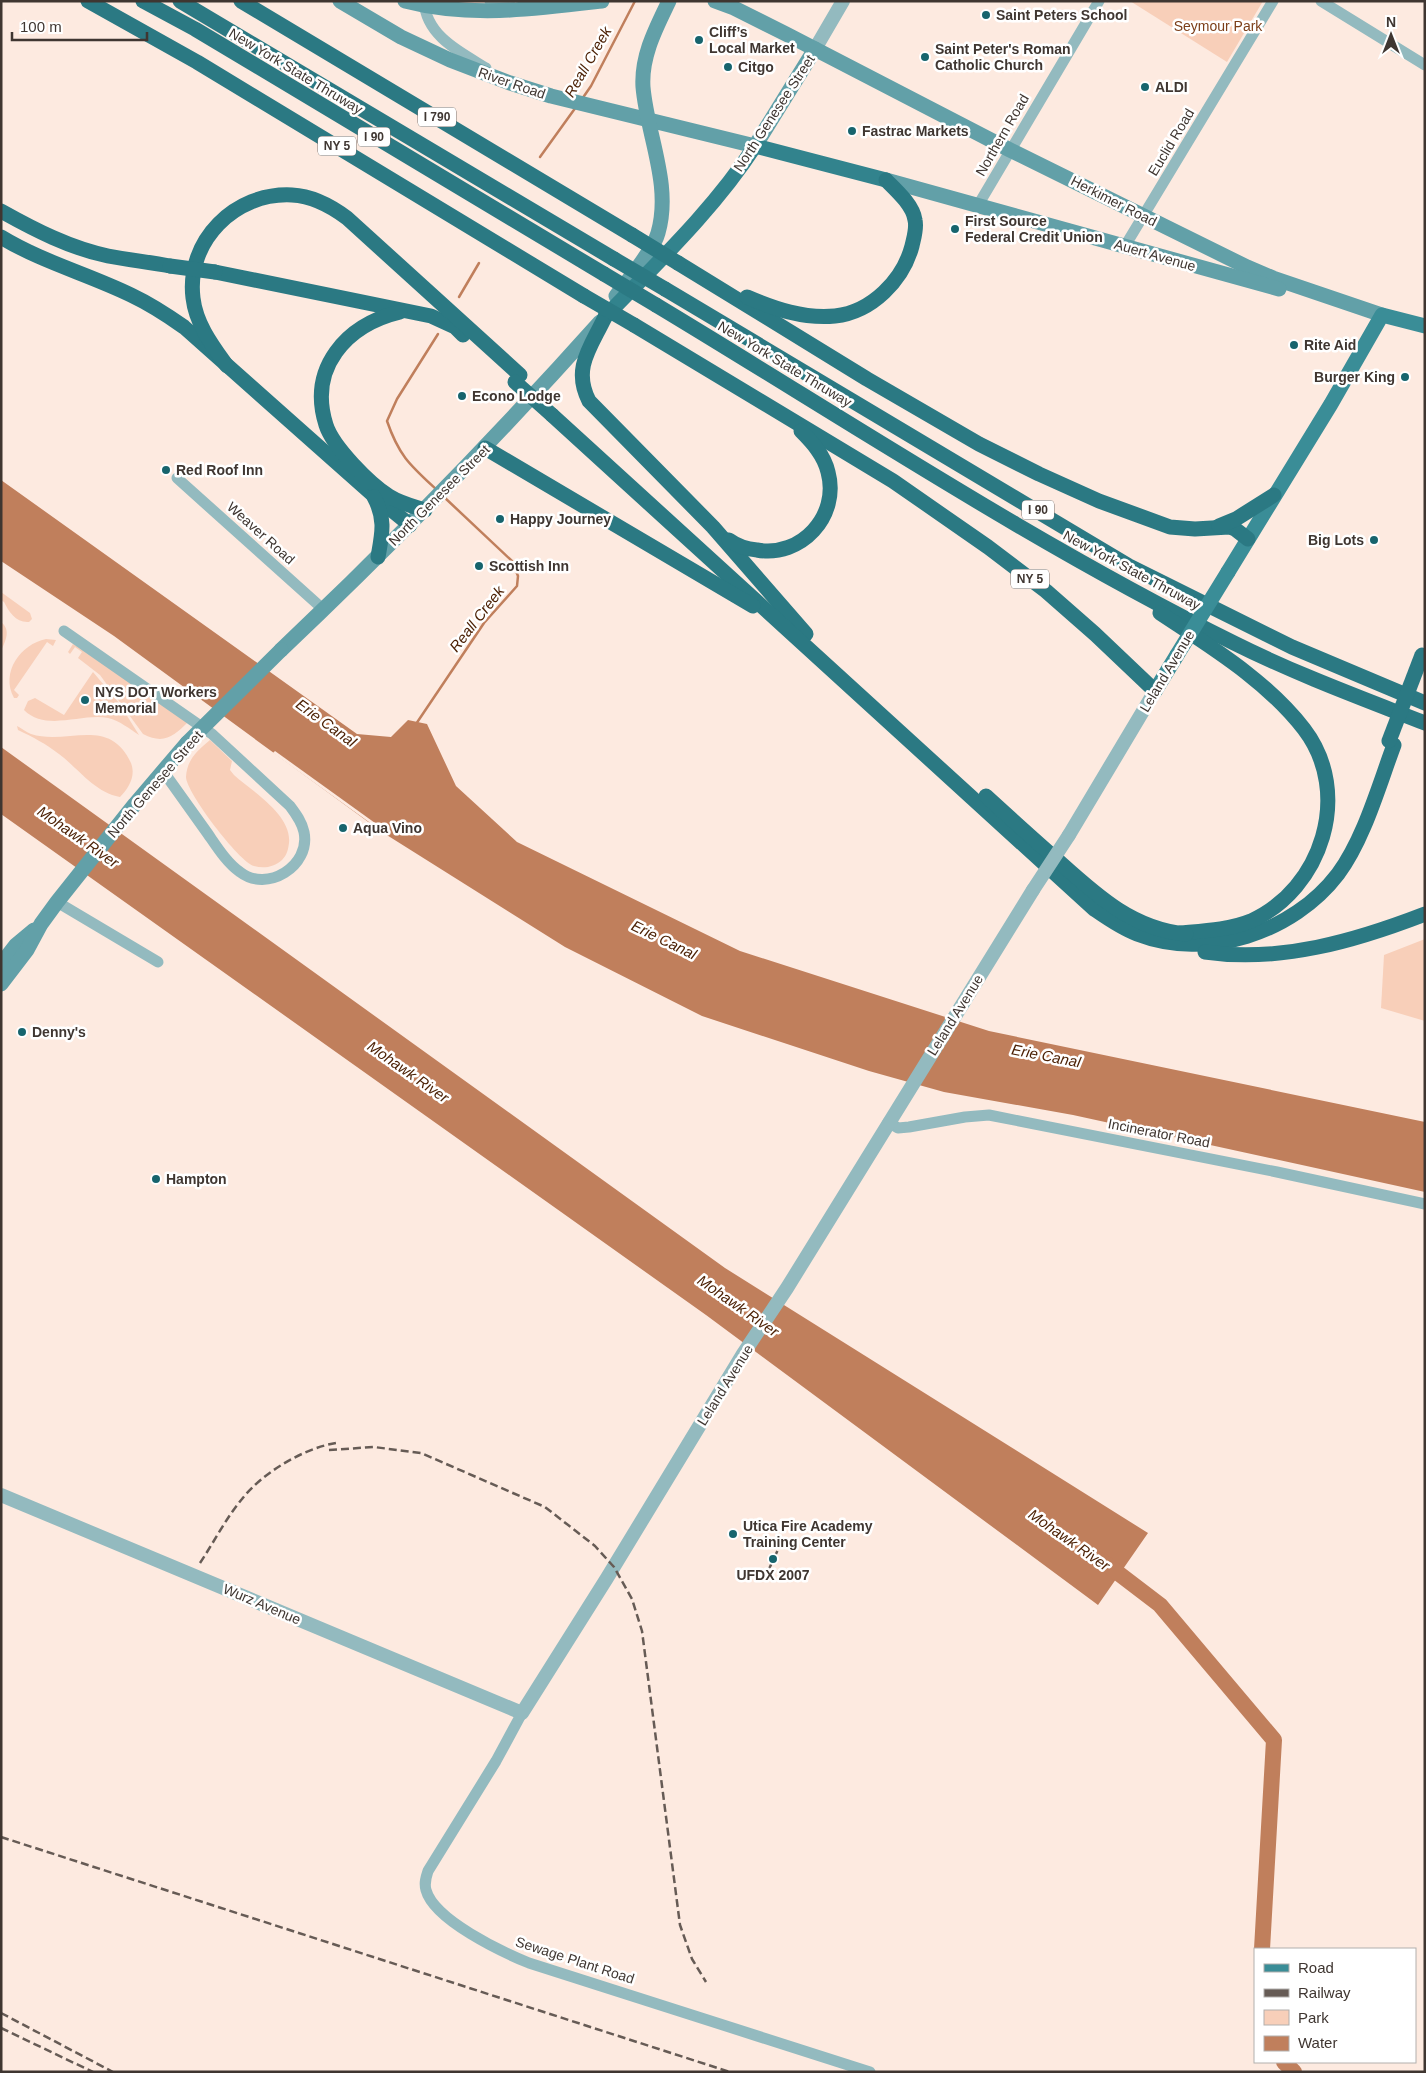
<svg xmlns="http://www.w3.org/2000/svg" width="1426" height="2073" viewBox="0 0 1426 2073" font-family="Arial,sans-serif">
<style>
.green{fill:#f8cfb9}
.water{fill:#c07f5c}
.pier{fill:#fdeae0}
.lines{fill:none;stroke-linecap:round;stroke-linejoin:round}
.stream{stroke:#c07f5c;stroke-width:2.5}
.river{stroke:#c07f5c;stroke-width:16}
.minor{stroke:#93babf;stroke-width:11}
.tertiary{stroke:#93babf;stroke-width:14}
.secondary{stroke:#62a0a8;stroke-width:15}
.primary{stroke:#3a8d97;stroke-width:15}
.trunk{stroke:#32838d;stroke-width:15}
.motorway{stroke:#2b7983;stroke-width:15}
.rail{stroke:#665b55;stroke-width:2.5;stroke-dasharray:8 4;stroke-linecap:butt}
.tertiary-bridge{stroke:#93babf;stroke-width:14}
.secondary-bridge{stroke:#62a0a8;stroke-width:15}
.primary-bridge{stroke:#3a8d97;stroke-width:15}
.motorway-bridge{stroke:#2b7983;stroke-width:15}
.poi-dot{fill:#17646d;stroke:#fff;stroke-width:2}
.labels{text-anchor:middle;stroke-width:5;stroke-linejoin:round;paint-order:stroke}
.shield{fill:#fff;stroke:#79726f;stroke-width:1}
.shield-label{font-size:12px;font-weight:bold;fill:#3f3631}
.poi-label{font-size:14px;font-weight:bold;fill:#3f3631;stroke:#fff;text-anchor:start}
.park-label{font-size:14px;fill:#7c3e18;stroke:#fff}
.street-label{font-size:14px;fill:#3f3631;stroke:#fff}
.water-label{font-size:15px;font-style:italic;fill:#4c2105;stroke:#fff}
</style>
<rect width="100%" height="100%" fill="#fdeae0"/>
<g class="green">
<path d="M1130 1H1263L1227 62Z"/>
<path d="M1 592 30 613 32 619 29 622C16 623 9 612 4 602L1 600Z"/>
<path d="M1 622C11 630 6 640 1 651Z"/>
<path d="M46 639 56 640 53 646 47 642 14 690 19 695 17 698H14C0 672 21 644 46 639Z"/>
<path d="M73 644 89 653 188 722C174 736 164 745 143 734L100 675 78 658 82 652 75 647 70 654 68 652Z"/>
<path d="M93 672 119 703 139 735C130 729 120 721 108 718 82 713 46 732 24 710L28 701 35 698 64 715Z"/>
<path d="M17 726C21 728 26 732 31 734 67 746 109 715 131 763 136 776 129 788 120 797 94 792 79 769 59 754 46 744 33 737 18 730Z"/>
<path d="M210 740 232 761 230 770 234 775C253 792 292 815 289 843 288 850 287 855 282 860 274 867 264 869 254 866 239 862 186 792 186 777 187 759 198 750 210 740Z"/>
<path d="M1425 939V1021L1381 1008 1384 955Z"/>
</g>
<g class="water">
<path d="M1 480 357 734 391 737 408 720 427 724 456 786 517 842 740 951 989 1031 1425 1122V1192L1073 1115 944 1092 869 1071 702 1016 565 947 382 832 114 636 1 561Z"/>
<path d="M1 747 725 1268 1148 1533 1098 1605 706 1315 1 814Z"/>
</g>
<path class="pier" d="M275 751 382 828 380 830 273 753Z"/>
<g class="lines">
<g class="stream">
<path d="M582 99 591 86 635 1"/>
<path d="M540 157 576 107"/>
<path d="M459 297 479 263"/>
<path d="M437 490C410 465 399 456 387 421L397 399 438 334"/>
<path d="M416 724 484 623 517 586 518 576 512 561 444 497"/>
</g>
<g class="river">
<path d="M1101 1560 1160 1605 1274 1740 1262 1949"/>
<path d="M1284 2062 1294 2072"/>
</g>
<g class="minor">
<path d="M424 1C426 36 460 52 486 68"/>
<path d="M490 1 510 5"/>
<path d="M1321 1 1425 65"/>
<path d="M977 207 1099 1"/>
<path d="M1125 246 1273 1"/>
<path d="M177 478 324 610"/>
<path d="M64 631 212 734 290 806C296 814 302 822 304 832 311 866 267 893 240 872 227 863 217 847 208 834 193 813 178 792 163 771"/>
<path d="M57 902 158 962"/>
<path d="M888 1122 898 1128 909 1127 965 1117 989 1115 1277 1172 1425 1204"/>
<path d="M522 1713 496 1761 428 1871C426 1877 424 1883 426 1890 434 1920 502 1952 529 1963L870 2072"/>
</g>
<g class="tertiary">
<path d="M815 49 843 1"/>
<path d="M1069 835 1155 691"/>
<path d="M1 1495 522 1713 607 1578 743 1354 787 1288 1033 890"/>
</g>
<g class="secondary">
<path d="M340 1 401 37 450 60 510 83 551 96 755 146 815 49"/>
<path d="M405 1C470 18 536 9 602 1"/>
<path d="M715 1 734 8 786 34 1010 150 1247 267 1273 278 1382 315"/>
<path d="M886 180 1279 289"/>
<path d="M616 296C628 280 653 251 658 233 672 185 647 135 643 87 641 56 656 28 669 1"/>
<path d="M281 650C392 545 498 436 600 322"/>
<path d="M1 964 16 945 34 930"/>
<path d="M1 984 27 950 41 924 57 902 135 804 187 743"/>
</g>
<g class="primary">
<path d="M1228 572 1331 404 1382 315 1425 326"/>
<path d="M1155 691 1177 655"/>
</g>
<path class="trunk" d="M605 317C657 263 714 209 755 146L886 180"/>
<g class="motorway">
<path d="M88 1 197 62 584 296"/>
<path d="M143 1 195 29 604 274"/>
<path d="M180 1 614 259"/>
<path d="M241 1 632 235"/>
<path d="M1 211C35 230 70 248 108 256 128 260 149 262 170 266"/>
<path d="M1 237C42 262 88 274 131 295 150 304 167 315 184 327L372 494 410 525"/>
<path d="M678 263 867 379 979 444 1039 474 1099 501 1170 527 1195 529 1229 527 1235 529 1248 539"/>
<path d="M215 272 431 316 455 327 463 335"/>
<path d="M665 289 1129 566 1292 647 1425 703"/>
<path d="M747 297C775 309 804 319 835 316 872 312 903 280 912 246 914 237 917 228 915 220 913 205 896 190 886 180"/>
<path d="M656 305C847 420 1034 544 1234 643 1296 674 1361 698 1425 723"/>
<path d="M400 312C346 325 308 368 326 425 333 447 370 484 389 496 400 503 412 506 425 510"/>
<path d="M605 317C591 347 572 368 589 401L713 527 806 634"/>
<path d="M634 325 893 481 988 547 1046 591 1095 634 1155 691"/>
<path d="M227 366C212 345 196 324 193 298 186 241 235 192 292 195 313 196 331 206 347 218L520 375"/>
<path d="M552 415 1094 909C1107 918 1121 928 1137 934 1207 961 1293 933 1338 874 1364 839 1379 785 1394 745"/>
<path d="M485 448 753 606"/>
<path d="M374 497C386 519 382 534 378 557"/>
<path d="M1219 526 1236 519 1274 495"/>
<path d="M729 540C737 546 746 549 757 550 801 558 840 516 828 472 824 455 812 442 801 431"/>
<path d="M1160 613C1211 647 1266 680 1304 729 1353 793 1322 889 1251 921 1229 930 1203 931 1180 933"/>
<path d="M986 796C1009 817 1032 838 1055 858 1094 893 1131 929 1186 934"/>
<path d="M1205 952C1280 963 1355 941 1425 914"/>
</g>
<g class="rail">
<path d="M329 1450 374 1447 421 1453 545 1507 595 1546 614 1567 632 1599 642 1631 680 1925 692 1959 706 1982"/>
<path d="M200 1563C214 1542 226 1518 242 1499 262 1473 304 1448 336 1443"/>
<path d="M764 1580 781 1543"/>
<path d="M1 1837 730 2072"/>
<path d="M1 2013 113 2072"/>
<path d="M1 2028 93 2072"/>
</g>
<path class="tertiary-bridge" d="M1033 890 1069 835"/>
<path class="secondary-bridge" d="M187 743 281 650"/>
<path class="primary-bridge" d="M1177 655 1228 572"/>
<g class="motorway-bridge">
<path d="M632 235 678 263"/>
<path d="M614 259 665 289"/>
<path d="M170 266 215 272"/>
<path d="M604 274 656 305"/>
<path d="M584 296 634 325"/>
<path d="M515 382 552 415"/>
<path d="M1389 741 1422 655"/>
</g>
</g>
<g class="poi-dot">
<circle cx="986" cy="15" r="5"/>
<circle cx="699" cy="40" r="5"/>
<circle cx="925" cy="57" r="5"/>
<circle cx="728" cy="67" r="5"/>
<circle cx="1145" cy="87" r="5"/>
<circle cx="852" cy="131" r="5"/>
<circle cx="955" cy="229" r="5"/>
<circle cx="1294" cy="345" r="5"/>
<circle cx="1405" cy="377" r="5"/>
<circle cx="462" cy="396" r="5"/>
<circle cx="166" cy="470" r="5"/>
<circle cx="500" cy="519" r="5"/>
<circle cx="1374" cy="540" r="5"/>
<circle cx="479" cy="566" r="5"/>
<circle cx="85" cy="700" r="5"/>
<circle cx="343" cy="828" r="5"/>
<circle cx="22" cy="1032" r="5"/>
<circle cx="156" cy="1179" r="5"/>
<circle cx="733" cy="1534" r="5"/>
<circle cx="773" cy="1559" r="5"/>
</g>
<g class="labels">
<g class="shield">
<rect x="418" y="107.5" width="38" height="19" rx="4"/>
<rect x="358" y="127.5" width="32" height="19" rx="4"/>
<rect x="318" y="136.5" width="38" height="19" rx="4"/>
<rect x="1022" y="500.5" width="32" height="19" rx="4"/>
<rect x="1011" y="569.5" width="38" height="19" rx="4"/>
</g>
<g class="shield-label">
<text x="437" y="121">I 790</text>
<text x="374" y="141">I 90</text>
<text x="337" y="150">NY 5</text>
<text x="1038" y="514">I 90</text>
<text x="1030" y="583">NY 5</text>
</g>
<g class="poi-label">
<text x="996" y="20">Saint Peters School</text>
<text x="709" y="37">Cliff’s<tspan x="709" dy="16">Local Market</tspan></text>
<text x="935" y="54">Saint Peter's Roman<tspan x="935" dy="16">Catholic Church</tspan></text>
<text x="738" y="72">Citgo</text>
<text x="1155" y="92">ALDI</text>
<text x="862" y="136">Fastrac Markets</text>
<text x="965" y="226">First Source<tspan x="965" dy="16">Federal Credit Union</tspan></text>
<text x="1304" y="350">Rite Aid</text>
<text x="1395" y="382" text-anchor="end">Burger King</text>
<text x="472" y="401">Econo Lodge</text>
<text x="176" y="475">Red Roof Inn</text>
<text x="510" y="524">Happy Journey</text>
<text x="1364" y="545" text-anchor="end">Big Lots</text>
<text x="489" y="571">Scottish Inn</text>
<text x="95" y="697">NYS DOT Workers<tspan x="95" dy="16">Memorial</tspan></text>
<text x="353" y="833">Aqua Vino</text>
<text x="32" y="1037">Denny's</text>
<text x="166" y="1184">Hampton</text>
<text x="743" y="1531">Utica Fire Academy<tspan x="743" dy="16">Training Center</tspan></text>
<text x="773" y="1580" text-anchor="middle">UFDX 2007</text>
</g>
<g class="park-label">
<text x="1218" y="31">Seymour Park</text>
</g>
<g class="street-label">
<text transform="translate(296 71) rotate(31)" y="5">New York State Thruway</text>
<text transform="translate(512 83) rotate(19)" y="5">River Road</text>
<text transform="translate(774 113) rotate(-57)" y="5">North Genesee Street</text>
<text transform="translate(1002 135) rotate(-60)" y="5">Northern Road</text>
<text transform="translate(1171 142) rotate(-59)" y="5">Euclid Road</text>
<text transform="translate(1114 201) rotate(27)" y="5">Herkimer Road</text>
<text transform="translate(1155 255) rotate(16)" y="5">Auert Avenue</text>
<text transform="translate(785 364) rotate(31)" y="5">New York State Thruway</text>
<text transform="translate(439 495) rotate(-45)" y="5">North Genesee Street</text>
<text transform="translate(261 533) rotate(42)" y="5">Weaver Road</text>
<text transform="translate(1132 570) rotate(28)" y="5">New York State Thruway</text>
<text transform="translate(1167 671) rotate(-59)" y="5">Leland Avenue</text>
<text transform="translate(155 784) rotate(-49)" y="5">North Genesee Street</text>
<text transform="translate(955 1015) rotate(-58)" y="5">Leland Avenue</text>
<text transform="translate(1159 1133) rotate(11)" y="5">Incinerator Road</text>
<text transform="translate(725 1385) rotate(-58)" y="5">Leland Avenue</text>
<text transform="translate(262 1604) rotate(23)" y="5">Wurz Avenue</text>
<text transform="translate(575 1960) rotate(18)" y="5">Sewage Plant Road</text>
</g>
<g class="water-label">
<text transform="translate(588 62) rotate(-60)" y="5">Reall Creek</text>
<text transform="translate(477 619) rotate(-52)" y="5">Reall Creek</text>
<text transform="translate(326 723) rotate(36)" y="5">Erie Canal</text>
<text transform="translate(78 837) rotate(35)" y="5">Mohawk River</text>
<text transform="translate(664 940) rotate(26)" y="5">Erie Canal</text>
<text transform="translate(1046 1056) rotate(11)" y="5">Erie Canal</text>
<text transform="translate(408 1072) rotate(35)" y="5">Mohawk River</text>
<text transform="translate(738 1306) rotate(35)" y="5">Mohawk River</text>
<text transform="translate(1069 1540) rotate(35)" y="5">Mohawk River</text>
</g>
</g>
<rect width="1426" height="2073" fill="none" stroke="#3f3631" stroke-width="5"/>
<rect x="1254" y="1948" width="162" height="115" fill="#ffffff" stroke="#b2afad"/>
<rect x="1264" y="1964" width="25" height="8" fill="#3a8d97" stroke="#b2afad"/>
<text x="1298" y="1973" font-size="15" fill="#3f3631">Road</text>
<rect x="1264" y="1989" width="25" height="8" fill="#665b55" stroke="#b2afad"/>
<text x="1298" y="1998" font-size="15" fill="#3f3631">Railway</text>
<rect x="1264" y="2010" width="25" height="15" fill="#f8cfb9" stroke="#b2afad"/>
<text x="1298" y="2023" font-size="15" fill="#3f3631">Park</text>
<rect x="1264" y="2036" width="25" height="15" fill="#c07f5c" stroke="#b2afad"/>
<text x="1298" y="2048" font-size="15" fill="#3f3631">Water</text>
<g transform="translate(1391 35)" stroke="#ffffff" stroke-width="4" paint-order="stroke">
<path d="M0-4L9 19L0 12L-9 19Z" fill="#3f3631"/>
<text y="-8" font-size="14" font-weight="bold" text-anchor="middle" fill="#3f3631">N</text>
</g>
<path d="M12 32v8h135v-8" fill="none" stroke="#3f3631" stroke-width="2.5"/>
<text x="20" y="32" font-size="15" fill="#3f3631" stroke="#ffffff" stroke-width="4" paint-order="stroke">100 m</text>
</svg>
